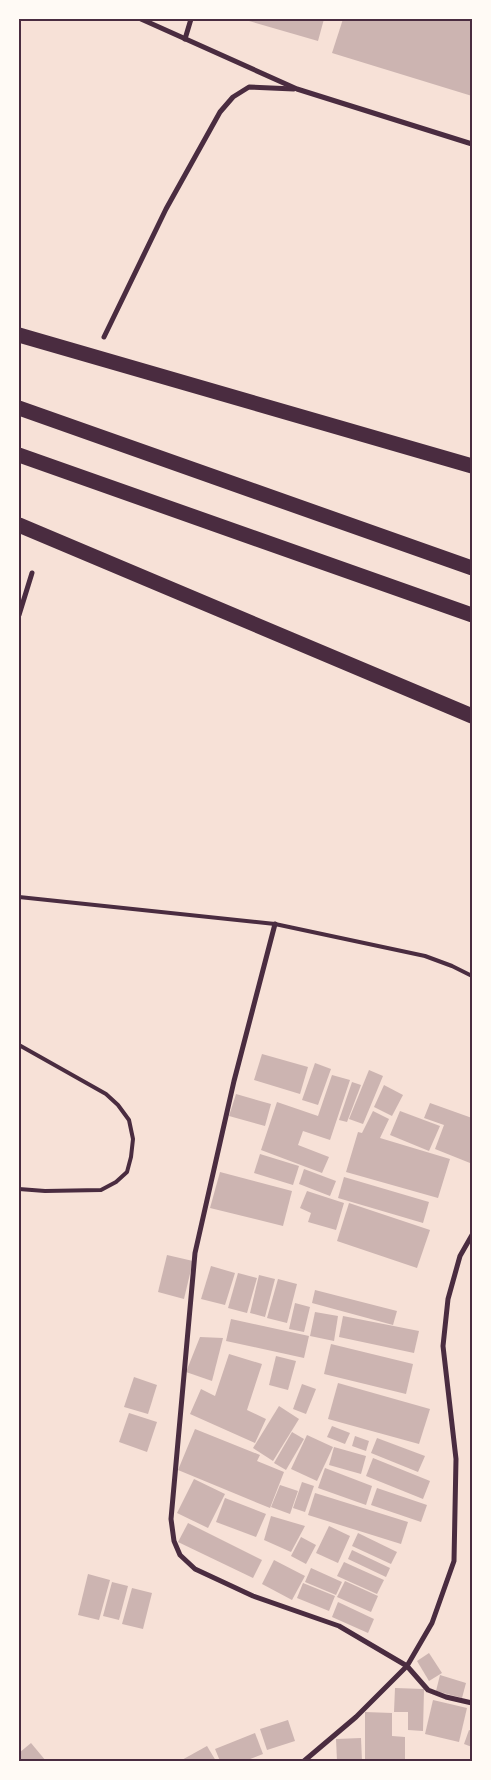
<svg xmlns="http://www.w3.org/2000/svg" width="491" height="1780" viewBox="0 0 491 1780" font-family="Montserrat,sans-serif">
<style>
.building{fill:#ccb4b1}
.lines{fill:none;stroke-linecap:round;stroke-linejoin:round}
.service{stroke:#4a2c40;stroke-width:4}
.minor{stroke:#4a2c40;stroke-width:5}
.motorway{stroke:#4a2c40;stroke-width:15}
.neatline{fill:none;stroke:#4a2c40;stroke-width:2}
</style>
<rect width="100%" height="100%" fill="#f7e1d7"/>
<g class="building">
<path d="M242 19H324L318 41Z"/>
<path d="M343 19H472V96L332 53Z"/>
<path d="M262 1054 308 1067 300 1094 254 1080Z"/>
<path d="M315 1063 331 1069 318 1105 302 1100Z"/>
<path d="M369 1070 383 1076 363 1124 349 1119Z"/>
<path d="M332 1075 350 1080 330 1140 303 1131 298 1145 329 1157 322 1173 261 1150 277 1102 318 1116Z"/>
<path d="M352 1082 361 1085 347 1122 339 1120Z"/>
<path d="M384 1085 403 1095 392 1116 374 1107Z"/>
<path d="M236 1094 271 1104 265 1126 229 1116Z"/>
<path d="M430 1103 472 1118V1157L470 1163 435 1149 444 1125 424 1118Z"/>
<path d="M373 1111 389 1119 380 1138 450 1159 438 1198 346 1172 358 1132 362 1133Z"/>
<path d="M400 1111 440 1126 429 1151 390 1135Z"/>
<path d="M260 1154 299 1166 293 1185 254 1173Z"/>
<path d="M304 1169 336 1181 330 1196 299 1184Z"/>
<path d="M220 1172 292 1191 283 1226 210 1208Z"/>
<path d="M344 1177 429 1202 423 1223 338 1198Z"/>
<path d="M307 1191 344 1203 336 1230 308 1222 311 1213 300 1208Z"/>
<path d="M349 1203 430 1230 417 1268 337 1241Z"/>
<path d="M167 1255 193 1261 184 1299 158 1292Z"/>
<path d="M211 1266 235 1273 225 1305 201 1299Z"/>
<path d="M238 1273 257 1278 247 1313 228 1308Z"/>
<path d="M259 1275 275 1279 265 1317 250 1313Z"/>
<path d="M278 1279 297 1284 287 1323 267 1318Z"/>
<path d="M315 1290 397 1311 393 1325 312 1303Z"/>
<path d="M295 1303 310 1307 304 1332 289 1329Z"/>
<path d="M315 1312 338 1316 334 1341 310 1336Z"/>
<path d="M343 1316 419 1331 414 1353 339 1337Z"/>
<path d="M231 1319 309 1336 304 1358 226 1341Z"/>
<path d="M200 1337 223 1338 212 1381 186 1372Z"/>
<path d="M331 1344 413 1364 406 1394 324 1374Z"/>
<path d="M229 1354 262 1364 247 1410 266 1419 255 1443 190 1414 201 1389 215 1396Z"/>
<path d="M276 1356 296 1361 288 1390 269 1385Z"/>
<path d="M134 1377 157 1385 148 1414 124 1407Z"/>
<path d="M338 1383 430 1409 419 1444 328 1419Z"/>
<path d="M302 1384 316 1389 306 1414 293 1409Z"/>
<path d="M279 1406 299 1419 273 1461 253 1448Z"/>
<path d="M129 1413 157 1422 147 1452 119 1442Z"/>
<path d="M332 1426 350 1433 345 1444 327 1437Z"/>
<path d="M195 1429 260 1455 257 1461 284 1472 270 1508 178 1470Z"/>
<path d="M292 1432 304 1439 286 1470 274 1463Z"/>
<path d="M307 1435 333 1447 317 1481 291 1469Z"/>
<path d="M355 1436 369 1441 366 1451 352 1446Z"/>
<path d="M377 1438 425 1456 418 1472 371 1453Z"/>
<path d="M334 1447 366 1456 361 1474 329 1465Z"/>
<path d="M373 1458 430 1481 423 1499 366 1476Z"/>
<path d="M325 1468 372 1486 366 1505 318 1488Z"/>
<path d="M194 1479 225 1494 208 1528 177 1513Z"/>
<path d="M302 1482 314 1486 305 1512 293 1508Z"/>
<path d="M280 1485 298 1491 290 1514 271 1507Z"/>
<path d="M377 1488 427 1505 421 1522 371 1505Z"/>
<path d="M315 1493 408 1522 401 1544 308 1515Z"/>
<path d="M225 1498 266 1514 256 1537 216 1522Z"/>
<path d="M271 1516 305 1526 291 1552 264 1540Z"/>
<path d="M188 1523 262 1560 253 1578 178 1542Z"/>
<path d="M329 1526 350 1536 338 1563 316 1553Z"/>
<path d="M358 1533 397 1552 391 1564 352 1546Z"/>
<path d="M301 1537 316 1545 306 1564 291 1556Z"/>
<path d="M352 1550 390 1568 386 1577 348 1559Z"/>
<path d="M274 1560 305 1576 292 1600 262 1584Z"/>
<path d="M344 1562 384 1580 377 1594 337 1576Z"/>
<path d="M311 1568 342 1582 336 1595 305 1582Z"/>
<path d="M88 1574 110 1580 99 1620 78 1615Z"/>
<path d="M345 1581 378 1596 371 1612 337 1597Z"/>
<path d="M112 1582 128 1586 119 1620 103 1616Z"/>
<path d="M303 1583 335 1596 329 1611 297 1598Z"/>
<path d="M132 1588 152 1593 143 1629 122 1624Z"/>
<path d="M338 1602 374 1619 368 1633 332 1617Z"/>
<path d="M429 1653 442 1673 429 1681 417 1661Z"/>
<path d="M440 1675 466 1683 462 1698 436 1691Z"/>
<path d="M395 1688 424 1689 423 1731 408 1730V1712H394Z"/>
<path d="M433 1700 467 1708 459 1742 425 1734Z"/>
<path d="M365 1712 392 1713V1736L405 1737V1761H365Z"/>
<path d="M288 1720 295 1741 267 1750 260 1729Z"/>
<path d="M469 1730 472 1731V1747L464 1744Z"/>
<path d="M255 1733 263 1754 245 1761H220L215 1749Z"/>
<path d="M361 1738 362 1761H337L336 1739Z"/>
<path d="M31 1743 46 1761H19V1753Z"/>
<path d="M207 1746 216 1761H180Z"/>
</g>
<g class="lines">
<g class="service">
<path d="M19 897 275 924 425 956 452 966 472 976"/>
<path d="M19 1045 106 1094 118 1105 129 1120 133 1139 131 1157 127 1172 116 1182 101 1190 45 1191 19 1189"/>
</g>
<g class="minor">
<path d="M141 19 297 89 472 144"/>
<path d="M185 39 191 19"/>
<path d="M104 337 166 209 220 112 233 97 249 87 294 89"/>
<path d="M19 615 32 573"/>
<path d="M275 924 234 1081 195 1253 171 1519 174 1541 180 1555 195 1569 253 1596 339 1626 407 1666 428 1690 446 1697 472 1703"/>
<path d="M304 1761 356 1717 407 1666 432 1623 454 1561 456 1459 443 1346 448 1299 460 1256 472 1235"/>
</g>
<g class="motorway">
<path d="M19 335 472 466"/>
<path d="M19 408 472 568"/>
<path d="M19 455 472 615"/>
<path d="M19 525 472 716"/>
</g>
</g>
<rect width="491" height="1780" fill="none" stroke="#fffaf5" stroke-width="40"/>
<rect x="20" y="20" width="451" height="1740" class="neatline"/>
</svg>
